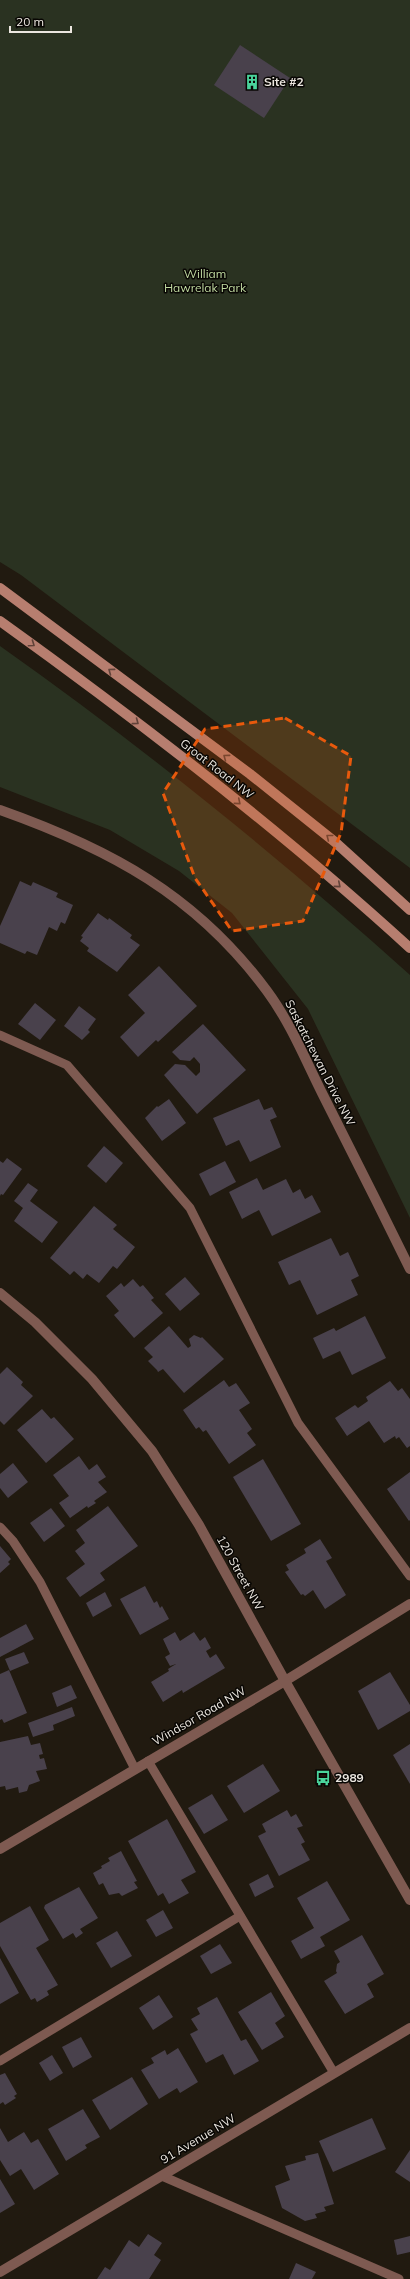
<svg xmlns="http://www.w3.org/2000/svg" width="410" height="2279" viewBox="0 0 410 2279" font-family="Mulish,sans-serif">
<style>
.green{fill:#2a3221}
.building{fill:#49414c}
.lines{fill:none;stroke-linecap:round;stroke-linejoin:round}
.service{stroke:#7e5a51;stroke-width:9}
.minor{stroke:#7e5a51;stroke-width:10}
.tertiary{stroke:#7e5a51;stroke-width:10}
.secondary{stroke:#b77e6f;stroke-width:10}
.oneway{stroke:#604239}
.marked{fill:#e8590c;fill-opacity:0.2;stroke:#e8590c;stroke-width:3;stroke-dasharray:8 5;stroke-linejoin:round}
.labels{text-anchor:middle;stroke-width:3;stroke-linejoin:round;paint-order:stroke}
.poi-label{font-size:12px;font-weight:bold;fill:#ece7e0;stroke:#080603;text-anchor:start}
.park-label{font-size:12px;fill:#c0daa1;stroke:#080603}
.street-label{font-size:12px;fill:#ece7e0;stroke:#080603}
</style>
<rect width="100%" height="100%" fill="#211a10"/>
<g class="green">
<path d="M0 0H410V868L21 575 0 562Z"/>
<path d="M0 646C143 747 280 858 410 975V1218L308 1009 232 913 179 871 110 830 0 787Z"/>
</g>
<g class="building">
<path d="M240 45 290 78 264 118 214 85Z"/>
<path d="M20 881 31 886 33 882 58 893 56 897 73 905 65 924 61 922 57 931 49 927 37 955 27 951 25 954 0 943V926Z"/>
<path d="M98 913 108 920 109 918 132 935 130 938 140 945 117 972 87 951 89 948 80 941 83 937 81 936Z"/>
<path d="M159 966 197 1006 158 1042 156 1040 138 1057 120 1037 145 1013 128 995Z"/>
<path d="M35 1003 56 1020 40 1040 18 1024Z"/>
<path d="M79 1006 96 1019 88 1030 90 1032 82 1040 64 1026Z"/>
<path d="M203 1024 246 1070 197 1114 164 1075 175 1064 185 1065 196 1076 200 1072V1064L194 1057 190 1061 180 1060 172 1052Z"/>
<path d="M169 1099 186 1123 162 1141 145 1118 157 1106 158 1107Z"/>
<path d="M259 1099 264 1110 272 1107 277 1117 270 1120 281 1147 250 1162 239 1140 226 1146 213 1118Z"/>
<path d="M104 1146 123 1163 106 1183 87 1166Z"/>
<path d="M7 1158 22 1169 3 1195 1 1194 0 1196V1161L3 1163Z"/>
<path d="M225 1161 236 1182 210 1196 199 1174Z"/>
<path d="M257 1178 263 1190 286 1179 293 1193 300 1189 305 1199 312 1195 321 1212 272 1236 259 1210 242 1219 229 1192Z"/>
<path d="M28 1183 38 1190 30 1201 58 1222 42 1243 14 1221 23 1208 14 1201Z"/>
<path d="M94 1206 117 1225 113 1229 135 1247 117 1269 113 1266 99 1283 87 1274 83 1279 74 1271 70 1275 50 1258Z"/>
<path d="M331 1238 340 1256 348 1252 359 1276 351 1280 358 1295 317 1315 300 1280 289 1285 278 1262Z"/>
<path d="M185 1277 200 1294 180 1311 165 1294Z"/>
<path d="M133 1279 140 1287 143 1285 154 1298 151 1300 163 1313 134 1338 114 1315 119 1311 106 1296 121 1283 124 1287Z"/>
<path d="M365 1316 386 1358 352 1375 340 1351 323 1359 313 1338 334 1328 336 1331Z"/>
<path d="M169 1326 188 1348 191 1346 189 1339 194 1335 201 1338 202 1337 224 1359 184 1393 163 1369 158 1372 157 1370 148 1361 153 1357 144 1348Z"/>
<path d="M7 1367 23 1382 21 1385 33 1396 4 1425 0 1421V1374Z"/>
<path d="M224 1380 229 1387 236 1383 250 1403 239 1410 252 1429 247 1433 256 1445 229 1464 206 1430 203 1432 199 1427 196 1429 183 1410Z"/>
<path d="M390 1381 398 1391 402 1388 410 1399V1446L407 1448 399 1437 396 1439 395 1436 384 1443 369 1421 347 1436 335 1418 355 1405 358 1408 368 1401 366 1397Z"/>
<path d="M42 1409 51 1419 54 1417 74 1439 46 1463 17 1430Z"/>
<path d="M79 1456 89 1470 97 1464 106 1477 98 1482 107 1492 94 1501 96 1503 88 1508 87 1506 70 1518 59 1503 69 1496 53 1475Z"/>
<path d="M263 1459 301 1524 271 1541 233 1477Z"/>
<path d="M13 1463 28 1482 8 1498 0 1488V1474Z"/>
<path d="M410 1472V1520L409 1521 387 1489Z"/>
<path d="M108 1506 138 1546 100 1573 105 1580 80 1597 66 1578 85 1564 75 1551 85 1543 76 1530Z"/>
<path d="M51 1508 65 1526 44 1542 30 1523Z"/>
<path d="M320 1539 332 1558 326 1561 346 1595 325 1609 313 1590 305 1596 303 1594 301 1595 285 1572 289 1570 286 1565 306 1553 304 1549Z"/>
<path d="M0 1546 11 1559 8 1562 10 1564 0 1573Z"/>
<path d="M145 1586 154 1603 157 1601 160 1608 162 1606 169 1619 140 1635 120 1599Z"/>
<path d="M105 1592 112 1606 93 1617 86 1603Z"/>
<path d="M26 1624 34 1639 0 1657V1638Z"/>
<path d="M175 1632 180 1641 194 1632 200 1641 205 1637 211 1648 206 1651 210 1658 216 1654 225 1668 183 1693 182 1690 163 1702 151 1682 169 1671 168 1669 176 1664 170 1666 165 1657 170 1654 163 1639Z"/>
<path d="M24 1652 29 1663 10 1671 5 1659Z"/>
<path d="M9 1670 27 1713 4 1723 2 1719 0 1720V1674Z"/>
<path d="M390 1672 410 1705V1711L378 1730 358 1691Z"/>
<path d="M71 1685 77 1698 57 1707 52 1693Z"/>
<path d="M72 1707 75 1716 53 1725 54 1730 33 1737 28 1723Z"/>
<path d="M28 1736 31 1745 40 1743 43 1754 39 1755 40 1759 44 1758 47 1769 36 1771 40 1781 29 1785 27 1791 19 1793 18 1787 6 1790 5 1786 0 1787V1742Z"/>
<path d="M410 1744V1784L393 1755Z"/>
<path d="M263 1764 280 1791 244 1813 227 1786Z"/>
<path d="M212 1794 228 1820 204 1834 188 1808Z"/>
<path d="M287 1810 291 1817 296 1814 303 1826 297 1828 305 1842 301 1844 310 1860 279 1876 258 1836 266 1832 262 1824Z"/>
<path d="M167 1819 196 1872 181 1880 189 1893 169 1904 163 1893 158 1896 128 1841Z"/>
<path d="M121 1851 137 1881 134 1882 138 1888 122 1896 119 1893 109 1895 103 1883 99 1885 93 1873 102 1868 101 1866 110 1861 108 1858Z"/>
<path d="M268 1874 274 1887 255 1897 249 1884Z"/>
<path d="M327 1881 350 1920 320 1937 325 1946 301 1959 291 1941 314 1928 297 1898Z"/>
<path d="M79 1887 98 1918 80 1929 83 1933 76 1938 73 1933 63 1939 44 1908 45 1905Z"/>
<path d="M30 1906 49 1940 36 1948 58 1985 47 1991 49 1995 37 2002 35 1998 31 2000 0 1946V1923Z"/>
<path d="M163 1910 173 1928 156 1937 146 1920Z"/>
<path d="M117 1931 132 1956 111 1968 96 1943Z"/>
<path d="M362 1935 384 1974 367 1984 374 1997 345 2014 324 1981 337 1973 336 1971 337 1964 340 1962 334 1951Z"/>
<path d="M220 1944 232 1963 211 1974 200 1956Z"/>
<path d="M0 1958 19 1993 0 2004Z"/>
<path d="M271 1992 285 2016 275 2023 284 2037 262 2050 238 2012Z"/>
<path d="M159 1995 173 2017 153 2030 139 2008Z"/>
<path d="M217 1997 241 2041 246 2039 259 2061 234 2075 223 2054 206 2063 190 2034 198 2030 191 2019 200 2014 197 2008Z"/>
<path d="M81 2037 92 2057 73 2068 62 2047Z"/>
<path d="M178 2048 198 2082 180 2093 177 2088 159 2099 141 2070 154 2063 151 2058 165 2050 167 2055Z"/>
<path d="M52 2055 63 2073 50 2081 39 2063Z"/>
<path d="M5 2073 17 2094 14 2096 16 2098 5 2105 3 2102 0 2104V2075Z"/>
<path d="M132 2077 148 2104 110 2130 92 2100Z"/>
<path d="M83 2109 100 2137 85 2145 87 2148 66 2161 48 2129Z"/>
<path d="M372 2118 386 2149 333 2172 319 2141Z"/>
<path d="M0 2128 8 2142 24 2132 31 2143 38 2139 59 2174 34 2190 21 2169 10 2176 0 2160Z"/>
<path d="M410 2150V2182L395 2172Z"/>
<path d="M318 2153 334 2204 324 2207 326 2211 315 2214 317 2218 305 2221 282 2208 275 2186 290 2180 285 2166 306 2160 305 2156Z"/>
<path d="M0 2179 15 2204 0 2213Z"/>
<path d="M148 2234 162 2243 154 2255 161 2260 149 2279H97L105 2267 110 2270 129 2240 139 2247Z"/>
<path d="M410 2236V2252L397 2255 394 2240Z"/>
<path d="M296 2263 316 2272 312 2279H289Z"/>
</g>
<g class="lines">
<g class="service">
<path d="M0 1035 67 1065 190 1208 298 1423 410 1576"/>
<path d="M0 1527 13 1541 40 1582 135 1769"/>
<path d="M148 1761 334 2073"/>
<path d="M0 2061 240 1916"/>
<path d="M162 2176 399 2279"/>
</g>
<g class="minor">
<path d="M0 810C110 849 196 895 267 991 290 1022 305 1059 322 1093 352 1152 381 1210 410 1269"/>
<path d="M0 1849 285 1681 410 1604"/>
<path d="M0 2272 410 2028"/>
</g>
<path class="tertiary" d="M0 1293 35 1322 92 1379 152 1451 199 1525 285 1681 410 1900"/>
<g class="secondary">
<path d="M0 588 250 774 335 842 410 910"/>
<path d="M0 621C142 723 281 830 410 948"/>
</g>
</g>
<defs><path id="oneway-chevron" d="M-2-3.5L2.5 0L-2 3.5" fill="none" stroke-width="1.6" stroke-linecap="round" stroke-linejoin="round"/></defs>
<g class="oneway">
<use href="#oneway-chevron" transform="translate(32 644) rotate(35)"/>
<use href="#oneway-chevron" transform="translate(111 671) rotate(-143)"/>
<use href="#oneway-chevron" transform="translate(136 722) rotate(37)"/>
<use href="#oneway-chevron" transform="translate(226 757) rotate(-143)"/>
<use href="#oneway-chevron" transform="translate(238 802) rotate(40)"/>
<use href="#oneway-chevron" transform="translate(329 837) rotate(-142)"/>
<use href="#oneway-chevron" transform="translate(338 885) rotate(41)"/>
</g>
<path class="marked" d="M285 718 351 756 341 833 303 921 232 931 195 878 163 793 205 729Z"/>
<defs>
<symbol id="building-bare" viewBox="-9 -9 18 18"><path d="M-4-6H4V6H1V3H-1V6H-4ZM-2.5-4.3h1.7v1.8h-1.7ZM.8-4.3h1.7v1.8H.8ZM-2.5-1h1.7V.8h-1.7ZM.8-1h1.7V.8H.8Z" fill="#4ad49c" stroke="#080603" stroke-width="2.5" paint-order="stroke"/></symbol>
<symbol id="bus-bare" viewBox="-9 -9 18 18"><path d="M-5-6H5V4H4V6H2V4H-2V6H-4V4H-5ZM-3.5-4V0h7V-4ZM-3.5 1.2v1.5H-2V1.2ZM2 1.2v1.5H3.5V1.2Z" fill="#4ad49c" stroke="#080603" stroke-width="2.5" paint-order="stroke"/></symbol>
</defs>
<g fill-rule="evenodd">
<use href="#building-bare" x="241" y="71" width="22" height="22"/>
<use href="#bus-bare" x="312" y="1767" width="22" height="22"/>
</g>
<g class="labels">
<g class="poi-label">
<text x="264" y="86">Site #2</text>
<text x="335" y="1782">2989</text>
</g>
<g class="park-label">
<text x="205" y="278">William<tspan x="205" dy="14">Hawrelak Park</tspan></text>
</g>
<g class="street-label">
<text transform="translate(217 769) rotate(38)" y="4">Groat Road NW</text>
<text transform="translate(320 1063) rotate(63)" y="4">Saskatchewan Drive NW</text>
<text transform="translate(240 1573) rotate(61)" y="4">120 Street NW</text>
<text transform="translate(199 1716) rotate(-30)" y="4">Windsor Road NW</text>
<text transform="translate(198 2139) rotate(-31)" y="4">91 Avenue NW</text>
</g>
</g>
<path d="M10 26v6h61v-6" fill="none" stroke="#ece7e0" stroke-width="2"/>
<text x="16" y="26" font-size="12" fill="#ece7e0" stroke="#080603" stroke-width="3" paint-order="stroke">20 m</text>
</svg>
